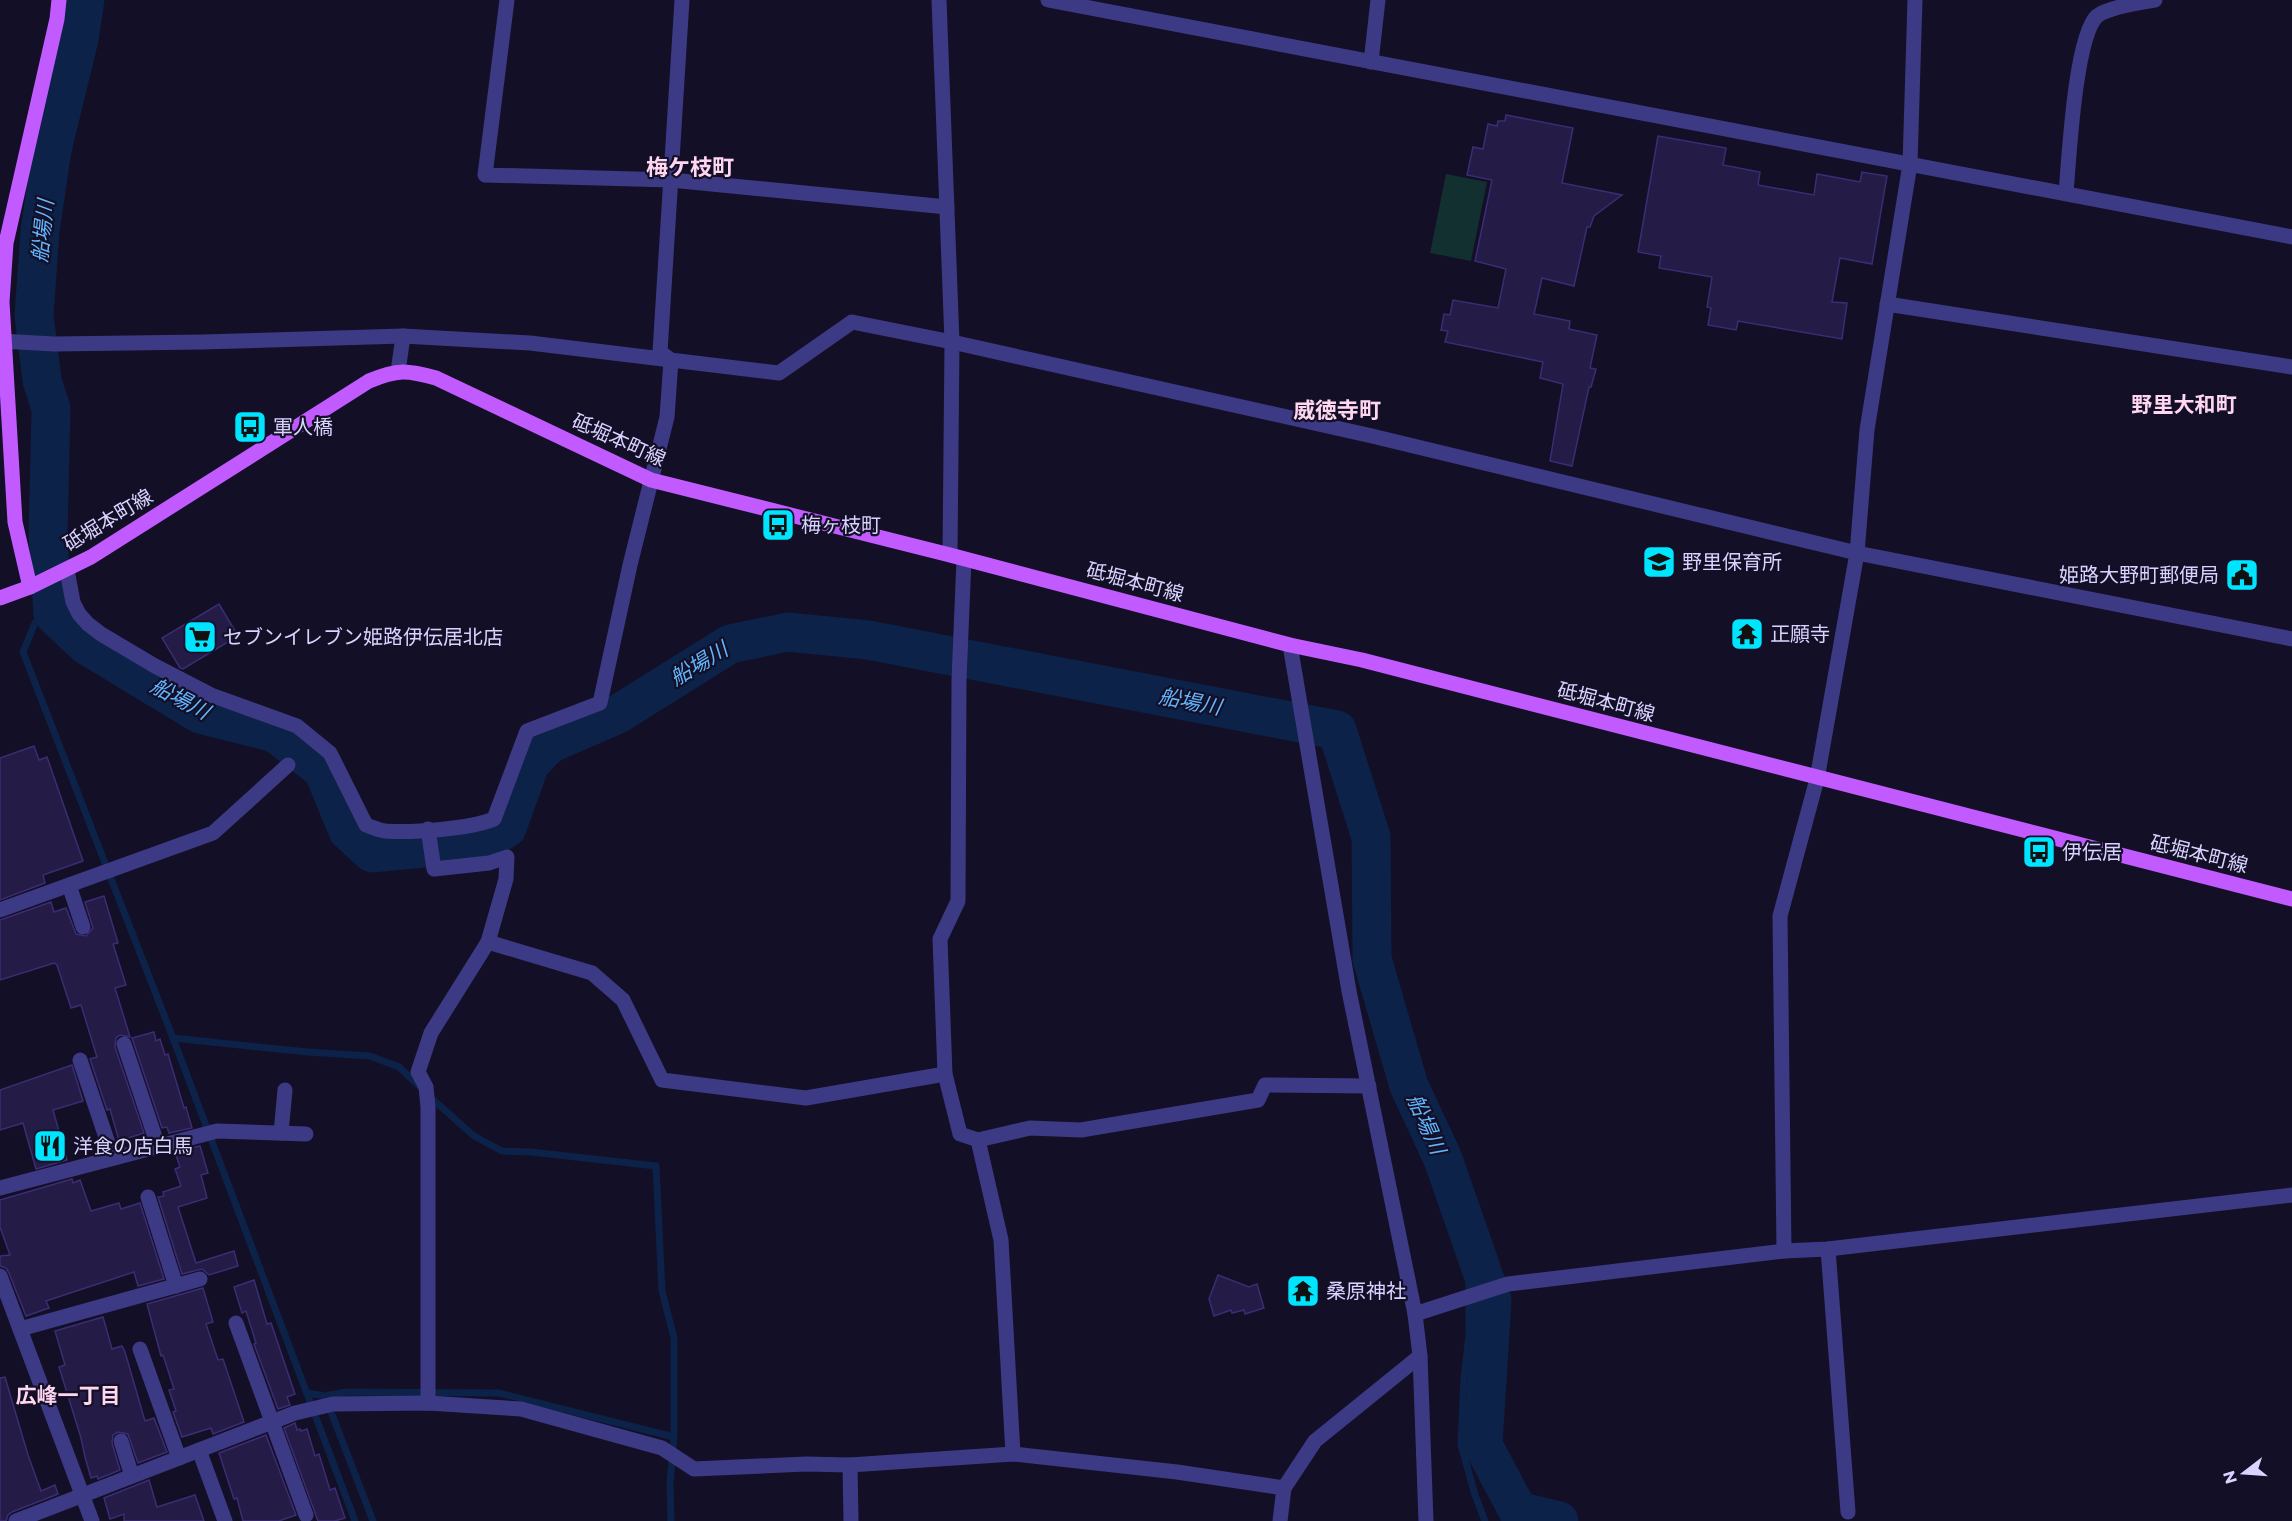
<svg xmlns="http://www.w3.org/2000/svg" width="2292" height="1521" viewBox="0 0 2292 1521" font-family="Montserrat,'Noto Sans JP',sans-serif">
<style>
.green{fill:#12302f}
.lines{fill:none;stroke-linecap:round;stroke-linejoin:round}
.stream{stroke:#0c2248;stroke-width:7}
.river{stroke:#0c2248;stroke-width:39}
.building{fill:#241b47;stroke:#3b2d73;stroke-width:1.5}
.minor{stroke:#3d3a85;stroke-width:15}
.major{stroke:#c25bff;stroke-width:15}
.labels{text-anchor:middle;stroke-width:4.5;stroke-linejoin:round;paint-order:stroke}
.poi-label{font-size:20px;fill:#d9d4ff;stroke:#130f26;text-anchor:start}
.street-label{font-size:20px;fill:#d9d4ff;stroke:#130f26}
.water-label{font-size:21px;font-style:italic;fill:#62b6ff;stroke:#130f26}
.neighbourhood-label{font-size:21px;font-weight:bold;fill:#ffd6f0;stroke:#130f26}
.quarter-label{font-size:22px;font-weight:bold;fill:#ffd6f0;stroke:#130f26}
</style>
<rect width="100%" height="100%" fill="#130f26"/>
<path class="green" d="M1446 174 1487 182 1471 261 1430 253Z"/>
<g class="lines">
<g class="stream">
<path d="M53 614 35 623 23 652 173 1038 355 1521"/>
<path d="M173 1038 307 1052 370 1056 399 1067 420 1087"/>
<path d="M430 1097 474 1136 502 1151 531 1152 656 1166 662 1291 674 1338V1437"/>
<path d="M1443 1159 1453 1227 1469 1274V1335L1464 1378 1461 1445 1475 1495 1485 1521"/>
<path d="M307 1393 325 1396 346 1392 499 1393 674 1437 670 1483 671 1521"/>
<path d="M328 1404 373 1521"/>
</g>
<path class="river" d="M85 0 79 39 52 150 40 231 34 315 42 380 51 409 48 537 53 614 86 645 200 714 275 733 323 770 348 831 372 853 484 842 507 828 530 764 549 744 618 714 730 644 788 632 868 640 1337 730 1371 837 1372 959 1409 1086 1443 1159 1492 1300 1483 1445 1518 1511 1559 1521"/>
</g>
<g class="building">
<path d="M1506 115 1573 128 1562 183 1622 195 1594 216 1590 227H1587L1574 286 1542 278 1534 314 1570 321 1569 329 1597 335 1590 368 1596 369 1591 387H1589L1572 466 1550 461 1563 384 1540 378 1543 362 1445 342 1448 331 1441 330 1444 314 1450 315 1453 300 1498 308 1506 269 1475 261 1492 180 1467 175 1473 147 1483 149 1488 124 1497 126 1498 121H1505Z"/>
<path d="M1658 136 1726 148 1723 165 1760 172 1758 185 1814 195 1817 174 1860 182 1862 172 1887 176 1872 264 1840 258 1832 302 1847 303 1842 339 1738 321 1736 330 1708 325 1711 308 1707 307 1712 277 1659 268 1661 256 1638 252Z"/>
<path d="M219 604 238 636 183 669 180 668 162 638Z"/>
<path d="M34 746 39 760 47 757 83 861 43 875 45 883 0 900V758Z"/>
<path d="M104 896 118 943 113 944 126 985 115 988 130 1037 120 1035 116 1038 115 1047 144 1133 119 1141 110 1109 107 1110 90 1059 97 1057 81 1005 71 1008 57 965 54 963 0 980V920L51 902 54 912 66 908 76 934 86 936 93 928 85 902Z"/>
<path d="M154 1032 156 1041 160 1039 165 1055 168 1054 184 1108 186 1107 192 1128 169 1133 167 1127 162 1128 132 1038Z"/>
<path d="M72 1065 83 1101 53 1110 67 1160 36 1169 23 1123 0 1130V1090Z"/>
<path d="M200 1146 208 1173 201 1175 207 1198 178 1207 196 1263 234 1251 238 1266 209 1275 202 1269 182 1274 158 1197 164 1196 163 1192 181 1186 175 1169 180 1167 175 1152Z"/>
<path d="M72 1179 73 1183 80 1180 91 1211 119 1203 121 1209 140 1203 164 1279 138 1286 134 1272 46 1301 49 1308 26 1316 9 1273 6 1268 0 1266V1256L10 1255 0 1227V1200Z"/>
<path d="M1218 1275 1249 1287 1257 1284 1264 1308 1245 1314 1244 1310 1232 1313 1231 1310 1214 1316 1209 1299Z"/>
<path d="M254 1280 267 1324 271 1323 295 1394 287 1397 290 1405 278 1409 254 1344 256 1343 246 1311 242 1313 234 1287Z"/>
<path d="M203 1288 213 1322 206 1324 218 1360 223 1359 244 1422 213 1434 211 1428 182 1437 173 1412 176 1411 169 1390 174 1389 163 1355 161 1356 147 1304Z"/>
<path d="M103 1317 112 1349 122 1346 125 1352 145 1421 154 1418 167 1452 138 1463 128 1434 118 1432 113 1435 112 1443 120 1470 98 1479 97 1476 91 1478 85 1457 81 1438 59 1367 65 1365 55 1331Z"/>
<path d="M5 1377 28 1455 41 1491 55 1485 58 1494 12 1512 8 1515 6 1521H0V1378Z"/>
<path d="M295 1423 297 1430 300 1429 301 1431 307 1429 315 1456 319 1454 330 1490 335 1488 345 1518 335 1521H318L284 1428Z"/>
<path d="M266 1435 296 1515 279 1521H243L237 1498 234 1499 219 1453Z"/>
<path d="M149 1480 157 1507 195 1495 204 1521H124V1514L110 1519 104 1498Z"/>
</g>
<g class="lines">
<g class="minor">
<path d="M507 0 485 175 671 180 947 207"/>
<path d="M939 0 952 342 950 555"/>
<path d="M1048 0 2292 237"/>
<path d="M1371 62 1378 0"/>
<path d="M2066 193C2069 159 2075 37 2097 16 2107 8 2142 2 2155 0"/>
<path d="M1887 304 2292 367"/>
<path d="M0 341 54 344 202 342 403 336 530 343 779 373 852 322 952 342 1372 436 1857 553 2292 639"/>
<path d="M671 360 660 352 682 0"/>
<path d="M398 372 403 336"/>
<path d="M964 559 959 680 958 901 940 939 945 1074 960 1134 978 1140 1001 1240 1013 1454"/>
<path d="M67 570 73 602 79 614 88 624 101 634 155 666 211 695 297 726 330 753 366 825C372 827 378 830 385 831 412 833 470 829 494 819L527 731 600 703 630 565 667 417 671 360"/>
<path d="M1290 645 1349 991 1415 1314 1420 1356 1426 1521"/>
<path d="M69 885 83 927"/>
<path d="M0 910 213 833 288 765"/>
<path d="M488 942 592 973 623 1000 662 1080 806 1098 945 1074"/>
<path d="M124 1044 158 1146"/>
<path d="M80 1060 113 1158"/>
<path d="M281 1133 285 1090"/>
<path d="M978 1140 1030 1128 1081 1130 1258 1100 1265 1085 1369 1086"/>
<path d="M0 1188 217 1131 306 1134"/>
<path d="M148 1197 176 1286"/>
<path d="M1828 1249 1848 1512"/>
<path d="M1784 1251 1780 916 1817 779 1857 553 1867 430 1910 164 1915 0"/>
<path d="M0 1276 92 1521"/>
<path d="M1415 1314 1508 1284 1784 1251 1828 1249 2292 1195"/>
<path d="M236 1323 306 1515"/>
<path d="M20 1329 200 1279"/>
<path d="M140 1349 179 1458"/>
<path d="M428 1403V1107L426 1087 418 1072 431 1033 488 942 506 879 507 857 489 863 434 869 428 829"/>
<path d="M121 1441 132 1476"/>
<path d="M199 1450 225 1521"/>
<path d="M850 1465 851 1521"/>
<path d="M16 1521 295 1413 333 1404 428 1403 521 1409 662 1448 694 1469 806 1464 850 1465 1013 1454 1177 1472 1284 1488 1315 1441 1420 1356"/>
<path d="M1280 1521 1284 1488"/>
</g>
<g class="major">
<path d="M30 587 15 522 2 302 6 243 57 19 59 0"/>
<path d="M0 598 30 587 91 557 369 381C398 369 407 370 436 378L651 480 950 555 1290 645 1362 660 2292 899"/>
</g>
</g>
<defs>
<symbol id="bus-square" viewBox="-11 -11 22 22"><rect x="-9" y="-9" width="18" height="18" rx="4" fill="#00e5ff" stroke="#130f26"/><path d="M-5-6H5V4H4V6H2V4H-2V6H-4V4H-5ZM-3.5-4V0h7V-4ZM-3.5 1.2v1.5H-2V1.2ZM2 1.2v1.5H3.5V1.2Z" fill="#111"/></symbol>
<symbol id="school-square" viewBox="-11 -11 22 22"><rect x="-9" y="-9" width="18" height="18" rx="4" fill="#00e5ff" stroke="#130f26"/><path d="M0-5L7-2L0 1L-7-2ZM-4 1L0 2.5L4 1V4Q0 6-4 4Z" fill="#111"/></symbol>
<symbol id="civic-square" viewBox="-11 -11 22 22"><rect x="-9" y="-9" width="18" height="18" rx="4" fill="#00e5ff" stroke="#130f26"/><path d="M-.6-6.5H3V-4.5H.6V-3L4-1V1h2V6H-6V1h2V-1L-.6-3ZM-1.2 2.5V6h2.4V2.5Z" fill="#111"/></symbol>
<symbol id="temple-square" viewBox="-11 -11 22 22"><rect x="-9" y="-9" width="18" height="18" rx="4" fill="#00e5ff" stroke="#130f26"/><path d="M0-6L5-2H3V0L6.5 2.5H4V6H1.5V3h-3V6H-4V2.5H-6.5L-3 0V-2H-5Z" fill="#111"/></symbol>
<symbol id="supermarket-square" viewBox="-11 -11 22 22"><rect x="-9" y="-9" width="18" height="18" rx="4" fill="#00e5ff" stroke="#130f26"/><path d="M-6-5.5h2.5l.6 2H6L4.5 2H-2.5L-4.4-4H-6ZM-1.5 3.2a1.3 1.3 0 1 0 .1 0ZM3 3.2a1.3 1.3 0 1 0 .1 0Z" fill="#111"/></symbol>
<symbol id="restaurant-square" viewBox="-11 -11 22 22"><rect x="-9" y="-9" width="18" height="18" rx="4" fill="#00e5ff" stroke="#130f26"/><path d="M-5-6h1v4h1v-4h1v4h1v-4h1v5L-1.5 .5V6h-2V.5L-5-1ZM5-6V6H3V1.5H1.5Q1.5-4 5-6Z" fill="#111"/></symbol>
</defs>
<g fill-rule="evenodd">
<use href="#bus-square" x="231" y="408" width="38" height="38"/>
<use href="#bus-square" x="759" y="506" width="38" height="38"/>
<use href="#school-square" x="1640" y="543" width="38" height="38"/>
<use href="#civic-square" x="2223" y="556" width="38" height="38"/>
<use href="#temple-square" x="1728" y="615" width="38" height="38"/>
<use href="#supermarket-square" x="181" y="618" width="38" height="38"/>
<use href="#bus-square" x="2020" y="833" width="38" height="38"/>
<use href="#restaurant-square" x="31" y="1127" width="38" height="38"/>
<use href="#temple-square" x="1284" y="1272" width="38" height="38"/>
</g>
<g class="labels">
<g class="poi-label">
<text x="273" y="434">軍人橋</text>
<text x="801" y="532">梅ヶ枝町</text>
<text x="1682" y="569">野里保育所</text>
<text x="2219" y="582" text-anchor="end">姫路大野町郵便局</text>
<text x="1770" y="641">正願寺</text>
<text x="223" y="644">セブンイレブン姫路伊伝居北店</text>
<text x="2062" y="859">伊伝居</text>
<text x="73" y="1153">洋食の店白馬</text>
<text x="1326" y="1298">桑原神社</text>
</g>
<g class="street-label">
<text transform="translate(619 440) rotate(24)" y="7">砥堀本町線</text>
<text transform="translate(108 520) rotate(-31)" y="7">砥堀本町線</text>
<text transform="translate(1135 582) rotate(15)" y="7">砥堀本町線</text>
<text transform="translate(1606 702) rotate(15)" y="7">砥堀本町線</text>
<text transform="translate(2199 854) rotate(14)" y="7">砥堀本町線</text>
</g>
<g class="water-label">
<text transform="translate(43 231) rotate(-84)" y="7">船場川</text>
<text transform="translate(699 664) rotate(-31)" y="7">船場川</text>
<text transform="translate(180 699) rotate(28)" y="7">船場川</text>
<text transform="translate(1190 702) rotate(11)" y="7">船場川</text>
<text transform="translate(1426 1124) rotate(66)" y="7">船場川</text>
</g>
<g class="neighbourhood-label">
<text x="2184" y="412">野里大和町</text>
<text x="68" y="1403">広峰一丁目</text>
</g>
<g class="quarter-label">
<text x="690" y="175">梅ケ枝町</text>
<text x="1337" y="418">威徳寺町</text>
</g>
</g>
<g transform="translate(2244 1473) rotate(253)" stroke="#130f26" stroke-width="4.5" paint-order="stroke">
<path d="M0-4.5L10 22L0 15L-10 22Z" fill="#d9d4ff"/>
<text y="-9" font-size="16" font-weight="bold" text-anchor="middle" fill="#d9d4ff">N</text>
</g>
</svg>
